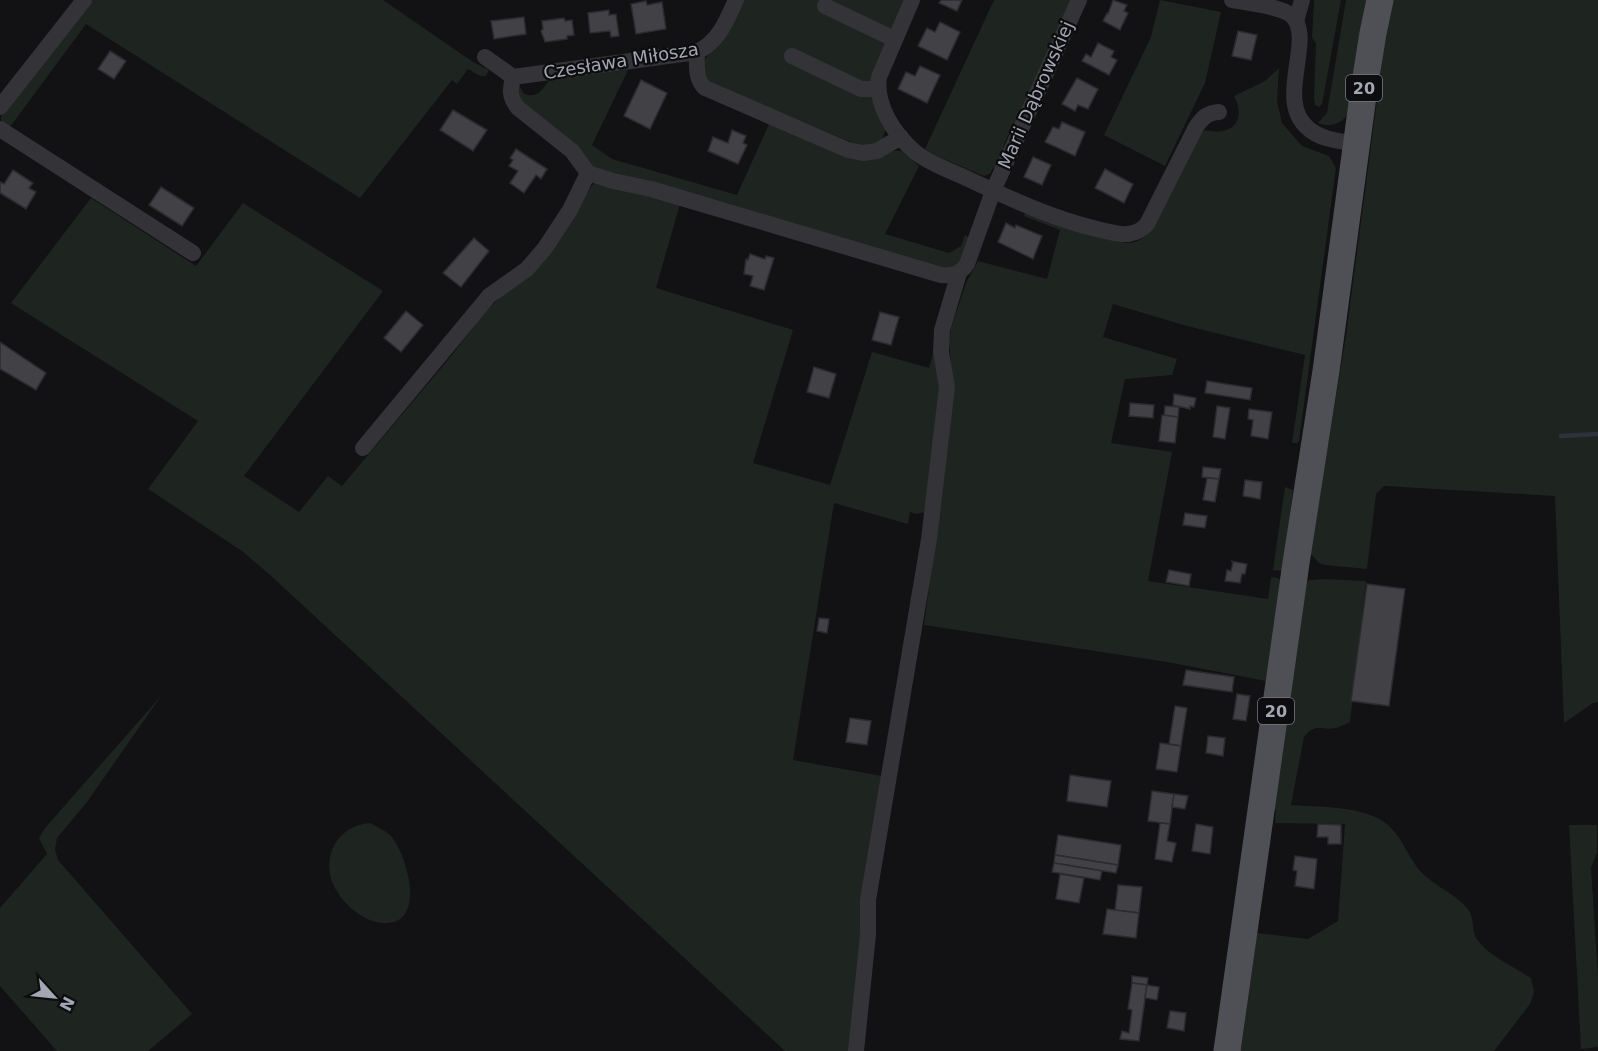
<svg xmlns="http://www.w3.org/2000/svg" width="1598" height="1051" viewBox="0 0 1598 1051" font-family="'DejaVu Sans',sans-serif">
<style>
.green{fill:#1e2520}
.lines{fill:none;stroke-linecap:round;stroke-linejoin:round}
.stream{stroke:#2c323b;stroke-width:4.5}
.building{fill:#414146;stroke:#2c2b2f;stroke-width:1.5}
.street{stroke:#333338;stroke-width:16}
.primary{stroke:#4f4f56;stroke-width:27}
.labels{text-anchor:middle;stroke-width:4.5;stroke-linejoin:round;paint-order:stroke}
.shield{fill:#0d0c0e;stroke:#767882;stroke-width:1.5}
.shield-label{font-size:16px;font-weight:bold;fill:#a3a6b3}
.street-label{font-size:18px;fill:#a3a6b3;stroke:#0d0c0e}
</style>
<rect width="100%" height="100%" fill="#121113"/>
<g class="green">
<path d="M92 0H383L473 62 489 70 486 76H480L468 69 457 84 452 80 360 198 86 24 10 127 1 121V116Z"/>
<path d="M743 0H903L872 74C868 95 876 110 886 128L882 140 865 148 710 83 704 72 705 60Z"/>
<path d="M994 0H1073L1017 123 1013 124 1003 147 1005 151 996 169 993 168 990 174 984 176 939 157 925 149Z"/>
<path d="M1160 0 1221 12 1205 83 1165 166 1104 135 1151 37Z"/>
<path d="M1314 0H1341L1322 104 1319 107 1315 105 1314 98 1316 43 1312 38Z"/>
<path d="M1346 0H1369L1348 114C1341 124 1330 128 1318 123L1327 113Z"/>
<path d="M1393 0H1598V702L1593 703 1564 723 1555 496 1384 486 1376 494 1367 569 1325 565 1319 563 1310 553 1346 336 1387 24Z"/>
<path d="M1279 68 1277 101 1282 123 1302 146 1329 156 1336 168 1299 441 1297 443H1292L1305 355 1187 326 1113 304 1103 337 1177 359 1172 375 1125 379 1111 443 1172 452 1148 581 1268 599 1271 577 1278 578 1281 581 1266 681 1167 662 924 625 935 545 952 376 949 340 951 328 966 283 978 261 1047 279 1060 230 1024 216 1025 212 1125 243C1138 243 1144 239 1151 229L1202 131C1209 129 1214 133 1222 131 1241 128 1242 110 1234 96L1265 81Z"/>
<path d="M628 70 592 145 612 159 737 195 769 124 890 151H902L919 166 885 234 949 253 961 246 965 235 969 238 962 261 948 269 592 169 518 98 519 85 524 94C541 99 541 88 551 79Z"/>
<path d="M594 183 680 204 656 288 793 330 753 463 830 485 872 352 929 368 936 342 940 388 925 512 916 514 910 512 908 524 834 503 793 760 882 776 852 1051H785L269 574 242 551 148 489 198 421 11 303 91 198 196 266 243 203 383 291 244 476 299 512 328 476 342 486 447 361 486 311 509 289Z"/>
<path d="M1285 487 1293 490 1283 569 1281 571 1273 570Z"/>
<path d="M1324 579 1366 581 1350 722C1345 724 1340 727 1336 728 1321 731 1316 722 1304 737L1291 805C1318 807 1348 806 1373 816 1399 826 1404 851 1420 871 1433 885 1454 893 1467 908 1476 918 1470 933 1479 942 1493 958 1514 967 1531 978L1534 992 1530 1004 1494 1051H1241L1257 933 1308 939 1338 921 1345 824 1275 823 1276 810 1273 809 1305 584 1309 580Z"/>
<path d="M161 696 87 802 57 838 55 850 58 860 192 1014 148 1051H57L0 986V908L47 854 39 838 45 828Z"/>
<path d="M370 823C377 827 384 830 390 835 407 853 426 921 388 923 367 925 343 905 334 886 320 857 338 825 370 823Z"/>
<path d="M1569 825H1597V853L1591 868 1598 976V1049L1597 1047 1581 1049Z"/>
</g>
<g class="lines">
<path class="stream" d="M1561 436 1598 434"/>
</g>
<g class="building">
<path d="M941 0H962L957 11 939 3Z"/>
<path d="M1113 0 1127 5 1124 11 1128 13 1120 30 1103 21 1107 13 1108 14Z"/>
<path d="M646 1 647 5 662 2 666 29 636 34 631 4Z"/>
<path d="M609 10V15L616 14 619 36 611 37 610 31 590 33 588 13Z"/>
<path d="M524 17 526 34 494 39 491 21Z"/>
<path d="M564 18 565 21 572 20 574 35 567 36V39L545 42 541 31 543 29 542 21Z"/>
<path d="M940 22 960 32 947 60 918 46 927 28 935 32Z"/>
<path d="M1238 31 1257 35 1251 60 1232 56Z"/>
<path d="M1098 43 1114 51 1111 57 1117 60 1109 75 1082 61 1086 54 1091 57Z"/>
<path d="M110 51 126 61 114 79 98 69Z"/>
<path d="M920 66 940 75 927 103 898 89 906 72 915 76Z"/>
<path d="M1077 78 1098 89 1088 109 1078 105 1075 111 1062 104Z"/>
<path d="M641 80 667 93 650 129 624 116Z"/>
<path d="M453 110 487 130 473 151 440 130Z"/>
<path d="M1062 122 1085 132 1075 156 1045 142 1053 127 1059 129Z"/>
<path d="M732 130 746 136 743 143 747 145 738 164 708 151 713 137 728 143Z"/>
<path d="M516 149 547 169 541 179 536 175 524 193 510 183 518 171 509 166 513 160 510 158Z"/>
<path d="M1033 157 1051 165 1042 185 1024 177Z"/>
<path d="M1105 169 1133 184 1124 203 1095 188Z"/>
<path d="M13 170 33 183 29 188 36 192 26 209 0 193V184L1 182 4 184Z"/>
<path d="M161 187 194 208 182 226 149 205Z"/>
<path d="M1006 223 1015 228 1016 225 1042 236 1033 259 998 242Z"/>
<path d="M474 238 489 251 461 287 443 273Z"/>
<path d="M750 254 765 259 766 256 774 258 764 290 750 286 753 276 744 274 746 259 748 260Z"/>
<path d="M406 311 423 325 401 352 384 338Z"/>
<path d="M880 312 899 317 891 345 872 340Z"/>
<path d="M0 342 46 373 36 390 0 369Z"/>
<path d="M814 367 836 374 829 398 807 392Z"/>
<path d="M1207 381 1252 388 1250 400 1205 393Z"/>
<path d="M1174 394 1196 398 1194 407 1190 406V409L1173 405Z"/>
<path d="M1130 403 1154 405 1153 418 1129 416Z"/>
<path d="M1165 406 1179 407 1178 417 1164 416Z"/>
<path d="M1217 406 1230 408 1225 439 1213 437Z"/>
<path d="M1249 409 1272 412 1268 439 1251 436 1253 420 1248 419Z"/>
<path d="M1162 415 1178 417 1175 443 1159 441Z"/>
<path d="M1203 467 1221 469 1219 479 1202 477Z"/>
<path d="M1207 478 1219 479 1215 502 1203 500Z"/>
<path d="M1245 480 1262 482 1260 499 1243 496Z"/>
<path d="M1185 513 1207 516 1205 528 1183 525Z"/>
<path d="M1231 561 1247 564 1245 574H1242L1240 583 1225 581 1227 570 1231 571 1233 562Z"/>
<path d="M1169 570 1191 574 1189 586 1166 582Z"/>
<path d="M1367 584 1405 589 1389 706 1351 701Z"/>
<path d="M819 618 829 619 827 633 817 631Z"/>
<path d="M1186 670 1234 677 1232 692 1183 685Z"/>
<path d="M1237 694 1250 696 1246 721 1233 719Z"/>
<path d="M1175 706 1187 708 1181 746 1169 744Z"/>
<path d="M850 718 871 721 867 745 846 742Z"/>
<path d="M1208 736 1225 738 1223 756 1206 753Z"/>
<path d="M1160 743 1181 746 1177 772 1156 769Z"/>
<path d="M1070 775 1111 781 1107 807 1067 801Z"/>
<path d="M1152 791 1174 794 1170 824 1148 821Z"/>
<path d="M1174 794 1188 796 1185 809 1172 807Z"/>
<path d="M1160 823 1170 824 1167 841 1176 843 1172 862 1155 859Z"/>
<path d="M1196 824 1213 827 1210 854 1192 851Z"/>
<path d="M1318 824 1341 825V844H1328V837H1317Z"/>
<path d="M1058 835 1121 845 1118 865 1055 855Z"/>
<path d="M1055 855 1118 865 1116 873 1054 863Z"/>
<path d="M1295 856 1317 859 1314 889 1295 886 1297 871 1293 870Z"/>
<path d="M1054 863 1102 871 1100 880 1052 872Z"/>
<path d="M1060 874 1084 878 1079 903 1056 899Z"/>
<path d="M1118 885 1142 887 1139 913 1115 910Z"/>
<path d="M1107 909 1139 913 1136 938 1103 934Z"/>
<path d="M1132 976 1148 978 1147 985 1132 983Z"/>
<path d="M1132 983 1147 985 1139 1041 1120 1039 1122 1031 1129 1033 1132 1010 1128 1009Z"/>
<path d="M1147 985 1159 987 1157 1000 1145 998Z"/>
<path d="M1170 1011 1186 1013 1184 1031 1167 1028Z"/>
</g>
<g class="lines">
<g class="street">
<path d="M912 0 879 77C875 105 894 134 915 152 929 163 948 170 964 177 1007 197 1050 218 1097 229 1107 231 1118 235 1128 234 1137 233 1142 230 1147 224L1196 127C1203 117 1207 113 1219 112"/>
<path d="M1232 0C1247 3 1279 6 1291 15 1317 37 1273 101 1309 129 1321 140 1342 141 1357 144"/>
<path d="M825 6 894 39"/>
<path d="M1296 21 1302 0"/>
<path d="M697 52C697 65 695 79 705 88L848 150 863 153 877 151 901 137"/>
<path d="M792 56 861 89H877"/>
<path d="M485 57 513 77 697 52C719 41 726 22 736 0"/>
<path d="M513 77C510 90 509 97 518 108L572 151 588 173 613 181 651 189 941 275C953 276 960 274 967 264L993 191 1079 0"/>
<path d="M0 107 84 0"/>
<path d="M0 129 193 253"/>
<path d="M363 448 489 296 527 269 545 248 570 210 588 173"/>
<path d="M856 1051 868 935V900L929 539 947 387 941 352 942 330 959 273"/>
</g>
<path class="primary" d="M1227 1051 1296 563 1326 371 1363 96 1373 33 1380 0"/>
</g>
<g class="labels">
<g class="shield">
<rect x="1346" y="75" width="36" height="26" rx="4.5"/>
<rect x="1258" y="698" width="36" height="26" rx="4.5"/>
</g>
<g class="shield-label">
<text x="1364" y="94">20</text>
<text x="1276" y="717">20</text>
</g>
<g class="street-label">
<text transform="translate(621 61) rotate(-9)" y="6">Czesława Miłosza</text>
<text transform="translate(1036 95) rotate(-66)" y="6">Marii Dąbrowskiej</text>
</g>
</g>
<g transform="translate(54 997) rotate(117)" stroke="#0d0c0e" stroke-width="4.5" paint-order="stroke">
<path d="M0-4.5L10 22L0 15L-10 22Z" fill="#a3a6b3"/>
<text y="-9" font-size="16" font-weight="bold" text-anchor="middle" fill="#a3a6b3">N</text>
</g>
</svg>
